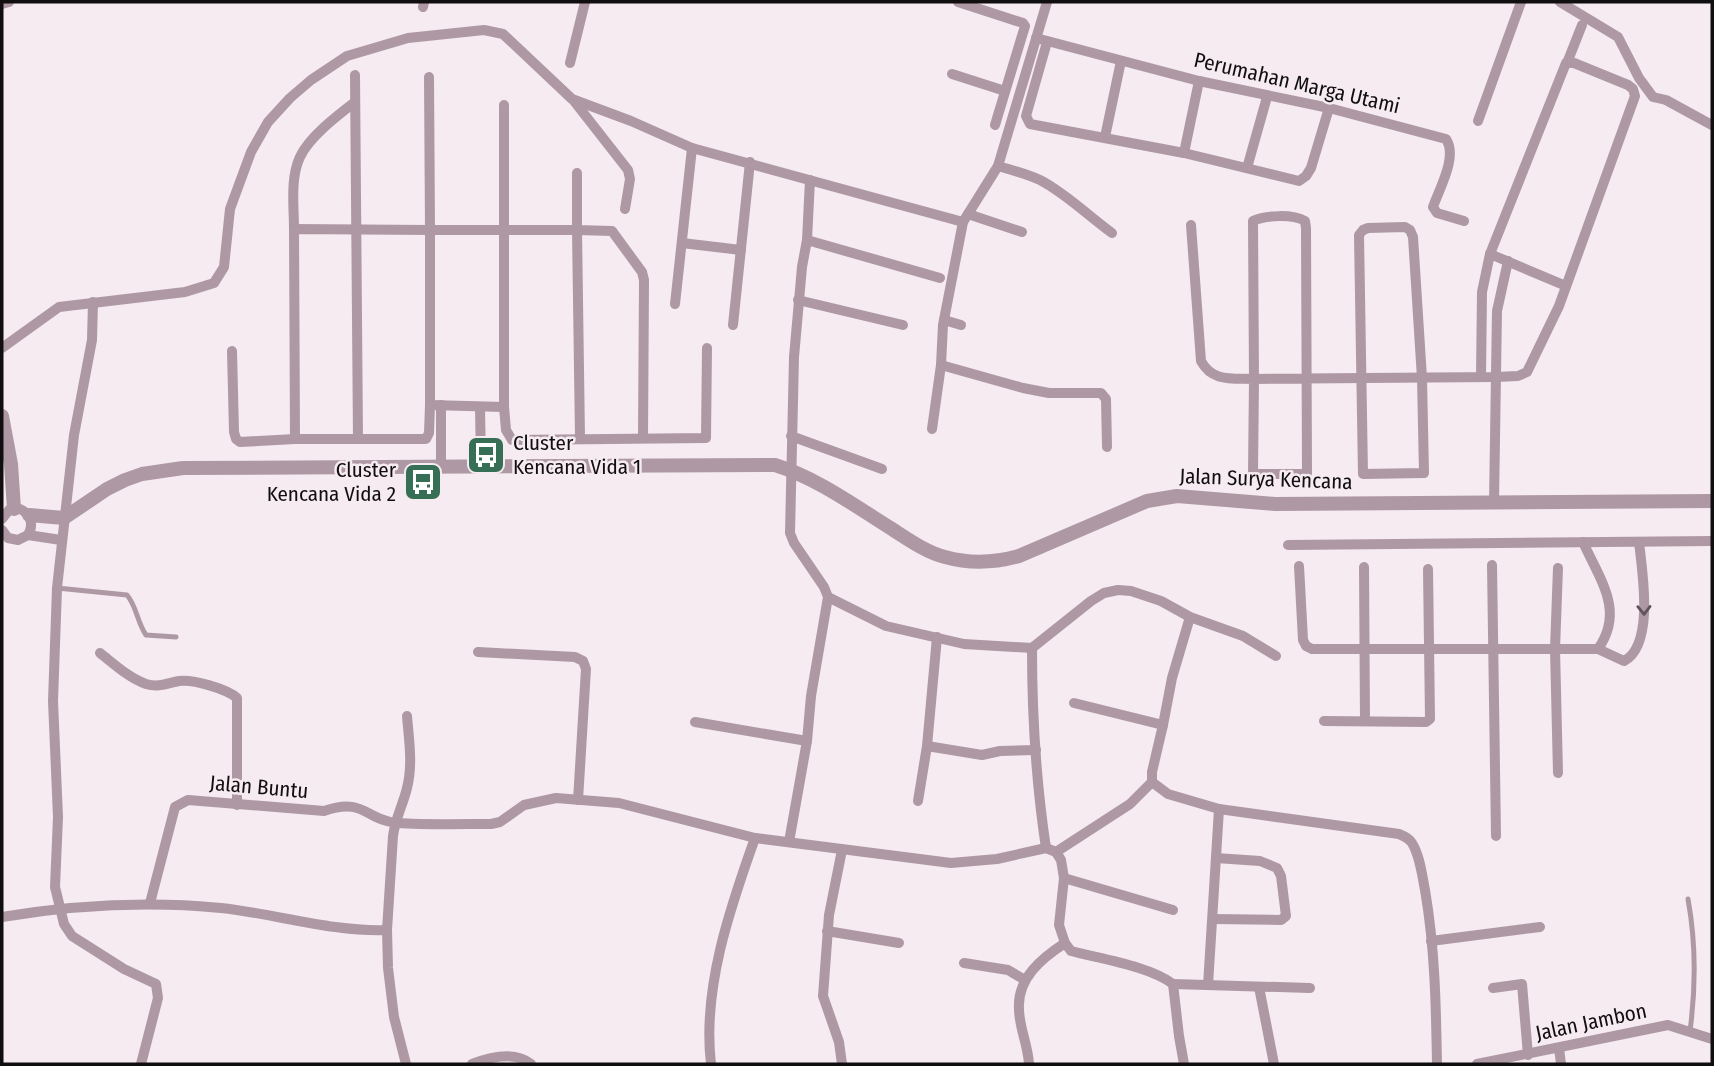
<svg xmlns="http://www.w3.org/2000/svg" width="1714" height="1066" viewBox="0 0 1714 1066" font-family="'Fira Sans Condensed',sans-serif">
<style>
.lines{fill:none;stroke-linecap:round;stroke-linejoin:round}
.service{stroke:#ae98a4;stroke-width:5}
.minor{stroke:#ae98a4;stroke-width:10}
.tertiary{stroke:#ae98a4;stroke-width:14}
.oneway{stroke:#60535a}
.labels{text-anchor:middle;stroke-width:5;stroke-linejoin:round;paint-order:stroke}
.street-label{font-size:21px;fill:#110e0f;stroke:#f5ebf0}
.poi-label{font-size:21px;fill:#110e0f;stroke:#f5ebf0;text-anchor:start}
</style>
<rect width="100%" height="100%" fill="#f5ebf0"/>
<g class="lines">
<g class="service">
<path d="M57 588 127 595C137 607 137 622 146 635L176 637"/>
<path d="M1688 899C1696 943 1696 986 1690 1031"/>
</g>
<g class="minor">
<path d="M958 2 1023 23 1025 26 995 125"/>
<path d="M1560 2 1618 37 1639 78 1653 97 1666 100 1712 125"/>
<path d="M2 4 9 2"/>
<path d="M423 7 424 2"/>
<path d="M1036 38 1199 81 1329 108 1446 139C1458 157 1439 189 1433 207L1437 213 1464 221"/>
<path d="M1047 42 1026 116 1030 124 1184 153 1299 181 1306 176 1311 168 1329 108"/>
<path d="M570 63 585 2"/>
<path d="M1567 63 1582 25"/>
<path d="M952 74 1005 91"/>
<path d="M355 75 358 439"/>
<path d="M574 101 628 170 630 179 625 209"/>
<path d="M504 105V407L506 430 512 440 706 438 707 348"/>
<path d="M1478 121 1521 2"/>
<path d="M1105 137 1121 61"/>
<path d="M1184 153 1199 81"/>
<path d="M998 166C1012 170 1027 174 1040 180 1067 194 1088 216 1112 233"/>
<path d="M1247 168 1267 97"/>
<path d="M577 173V230L612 231 642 272 644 280 643 437"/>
<path d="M968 214 1022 232"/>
<path d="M1191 225 1201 361C1212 382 1232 378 1254 379L1253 221C1265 215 1293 214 1305 221L1306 228 1307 474H1253L1254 379 1496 377 1518 376 1527 372 1559 306 1635 96 1633 89 1628 85 1574 63H1566L1490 254"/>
<path d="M1405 227 1410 230 1413 237 1422 378 1424 473 1363 474 1359 235 1363 230 1368 228Z"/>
<path d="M294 229C294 207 290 178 300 157 309 137 338 115 355 102"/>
<path d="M807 240 940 278"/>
<path d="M682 243 741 250"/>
<path d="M798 300 903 325"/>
<path d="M93 302 92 340 74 435 57 588 53 701 58 817 55 887 64 924 72 936 124 969 156 984 158 998 141 1064"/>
<path d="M675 304 692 148"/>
<path d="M944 320 961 325"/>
<path d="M733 325 750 162"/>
<path d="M2 348 59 307 185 292 214 283 224 267 230 209 251 152 268 122 290 98 311 80 347 56 408 38 484 30 503 34 572 99 631 121 692 148 963 222"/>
<path d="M232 351 234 432 236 439 240 442 295 439H426L429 433 430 405V230H577L580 438"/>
<path d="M941 365 1023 388 1049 393H1101L1106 399 1107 447"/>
<path d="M1481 376 1482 292 1490 254 1566 286"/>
<path d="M430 405 504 407"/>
<path d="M480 407 481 466"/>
<path d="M932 429 941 365 943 325 963 222 998 166 1047 2"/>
<path d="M791 436 882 469"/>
<path d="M295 439 294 229 430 230 429 77"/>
<path d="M441 466V405"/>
<path d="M1494 503 1497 311 1508 261"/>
<path d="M2 519 9 510 20 509C31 514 34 525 28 535L18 540 8 538 2 530"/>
<path d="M28 535 61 540"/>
<path d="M1583 542C1600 580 1625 611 1598 649"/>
<path d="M1288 545 1712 541"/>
<path d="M1492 565 1496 836"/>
<path d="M1299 566 1303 640 1306 646 1312 649H1598L1624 661C1655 645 1642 570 1639 542"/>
<path d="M1364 567 1365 721"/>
<path d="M828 597 886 626 964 644 1032 648 1091 601 1104 593 1118 590 1131 591 1161 601 1190 617 1243 636 1276 656"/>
<path d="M1190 617 1172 678 1163 725 1152 772V782L1168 794 1219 809 1399 834C1404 836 1409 838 1412 843 1420 856 1422 875 1425 890 1435 948 1436 1006 1437 1064"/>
<path d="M1032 648C1032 715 1036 782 1046 848"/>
<path d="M478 652 575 657 583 661 586 669 578 800"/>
<path d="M100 653C114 664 129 678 146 684 159 688 168 683 179 681 193 679 227 689 237 698V805"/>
<path d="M1074 703 1163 725"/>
<path d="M1324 721 1426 722 1430 719 1428 569"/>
<path d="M695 722 807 741"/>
<path d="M927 746 982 755 1000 751 1036 750"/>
<path d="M1558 773 1555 649 1558 568"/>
<path d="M918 801 927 746 937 637"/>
<path d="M789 842 807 741 811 696 828 597 824 587 794 543 790 533 794 357 802 267 807 240 810 180"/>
<path d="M1056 852 1130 804 1152 782"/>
<path d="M1064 878 1173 910"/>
<path d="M150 903 175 807 188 800 324 811C365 797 365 820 397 823 428 825 461 824 491 824L500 822 524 805 556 798 619 803 755 838 951 863 997 859 1046 848 1056 852 1061 860 1064 878 1059 925 1065 943 1071 951C1101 959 1149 966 1173 984L1179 1036 1184 1064"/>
<path d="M2 917C74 905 148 901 221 908 277 914 331 932 387 930"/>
<path d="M1213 919 1281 920 1286 916 1281 876 1277 868 1260 861 1216 858"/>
<path d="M827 931 899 943"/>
<path d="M1431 941 1540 927"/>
<path d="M964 963 1008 970 1025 980"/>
<path d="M1173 984 1310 988"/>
<path d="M1208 985 1219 809"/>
<path d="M1259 987 1274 1064"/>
<path d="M1493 988 1522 984 1528 1055"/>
<path d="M1559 1048 1561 1064"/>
<path d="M406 1064 394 1017 388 968 387 930 393 836C395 819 403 805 407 788 413 765 409 740 407 716"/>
<path d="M472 1064C490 1057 515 1051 531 1064"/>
<path d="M711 1064C702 989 730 908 755 838"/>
<path d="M842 1064 839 1042 823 996 829 915 842 850"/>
<path d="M1029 1064C1028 1045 1019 1027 1019 1009 1017 978 1042 958 1065 943"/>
<path d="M1477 1064 1668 1025 1712 1039"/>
</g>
<g class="tertiary">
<path d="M2 416 11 464 14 509"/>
<path d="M29 515 64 518 107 489 125 480 142 474 183 468 775 465C817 478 855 506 892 529 909 540 926 552 945 557 970 564 994 563 1019 556L1147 501 1177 496 1275 504 1712 501"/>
</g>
</g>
<defs><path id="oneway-chevron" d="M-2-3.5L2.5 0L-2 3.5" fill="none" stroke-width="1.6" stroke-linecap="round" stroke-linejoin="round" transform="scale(1.75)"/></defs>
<use class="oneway" href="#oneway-chevron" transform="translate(1644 610) rotate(89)"/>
<defs>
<symbol id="bus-square" viewBox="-11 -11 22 22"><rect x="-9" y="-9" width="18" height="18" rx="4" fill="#366e56" stroke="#f5ebf0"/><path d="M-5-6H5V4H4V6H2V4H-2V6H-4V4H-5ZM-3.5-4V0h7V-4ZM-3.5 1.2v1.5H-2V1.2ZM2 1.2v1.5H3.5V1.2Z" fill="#fff"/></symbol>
</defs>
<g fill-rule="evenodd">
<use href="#bus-square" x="464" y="433" width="44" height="44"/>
<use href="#bus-square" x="401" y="460" width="44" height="44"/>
</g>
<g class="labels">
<g class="street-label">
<text transform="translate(1297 83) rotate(13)" y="7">Perumahan Marga Utami</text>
<text transform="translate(1266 479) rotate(2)" y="7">Jalan Surya Kencana</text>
<text transform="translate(259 787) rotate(5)" y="7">Jalan Buntu</text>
<text transform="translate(1591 1022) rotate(-12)" y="7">Jalan Jambon</text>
</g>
<g class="poi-label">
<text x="513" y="450">Cluster<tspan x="513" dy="24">Kencana Vida 1</tspan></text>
<text x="396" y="477" text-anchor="end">Cluster<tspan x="396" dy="24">Kencana Vida 2</tspan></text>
</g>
</g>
<rect width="1714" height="1066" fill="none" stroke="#110e0f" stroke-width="7"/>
</svg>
